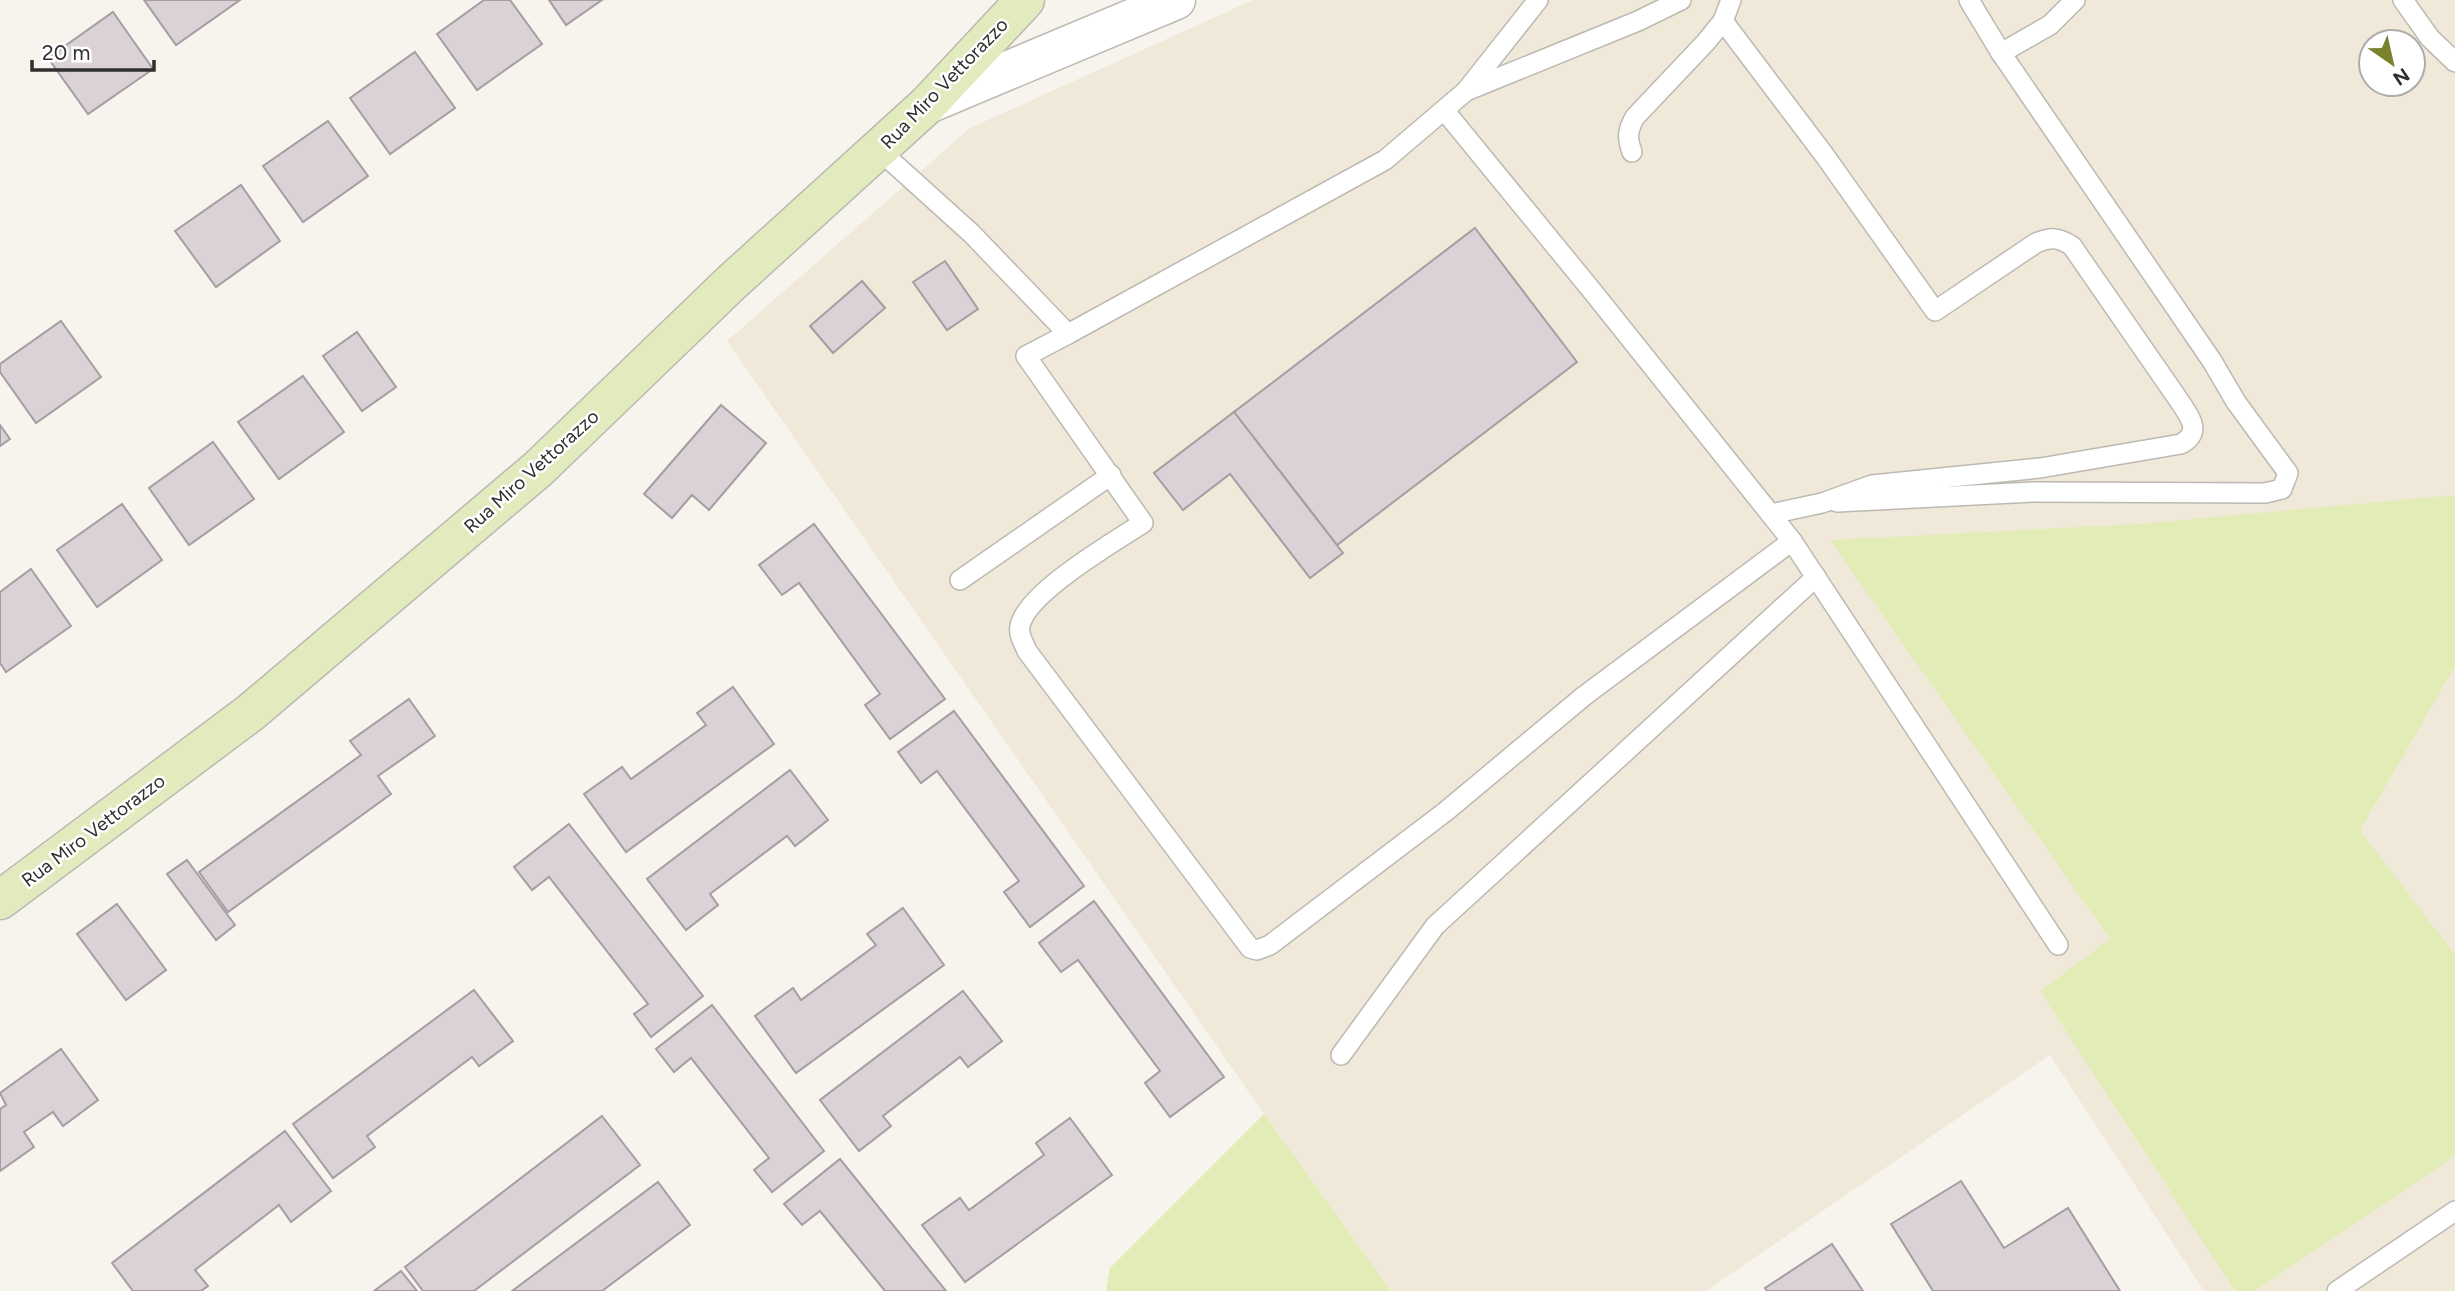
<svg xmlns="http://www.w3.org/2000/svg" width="2455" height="1291" viewBox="0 0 2455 1291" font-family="Figtree,sans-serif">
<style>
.built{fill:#f0e9da;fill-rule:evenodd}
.green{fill:#e2ecb7}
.building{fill:#dad2d6;stroke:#a59da1;stroke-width:2}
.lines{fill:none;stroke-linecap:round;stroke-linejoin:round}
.lane-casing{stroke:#bcb9b2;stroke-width:22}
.street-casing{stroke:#bcb9b2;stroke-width:41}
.secondary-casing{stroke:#bcb9b2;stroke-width:41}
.lane{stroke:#fff;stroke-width:19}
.street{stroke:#fff;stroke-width:38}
.secondary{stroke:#e1ebbd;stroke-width:38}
.labels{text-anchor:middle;stroke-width:5;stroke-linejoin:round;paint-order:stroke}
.street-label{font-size:19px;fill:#312f2d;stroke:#fff}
</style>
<rect width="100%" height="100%" fill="#f7f4ed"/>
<path class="built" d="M1253 0H2455V1291H2204L2050 1055 1706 1291H1391L1264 1114 727 341 970 128ZM2371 42H2413V84H2371Z"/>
<g class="green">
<path d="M2455 495V666L2360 830 2455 955V1156L2255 1291H2235L2040 991 2110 939 1830 540 2139 524Z"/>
<path d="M1264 1114 1391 1291H1106L1110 1268Z"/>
</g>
<g class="building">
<path d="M144 0H240L176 45Z"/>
<path d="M484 0H510L542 44 477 90 437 34Z"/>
<path d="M549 0H602L566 25Z"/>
<path d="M113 12 153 69 88 114 48 58Z"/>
<path d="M415 52 455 108 390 154 350 98Z"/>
<path d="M328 121 368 176 303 222 263 166Z"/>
<path d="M241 185 280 241 216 287 175 231Z"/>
<path d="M1475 228 1577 362 1337 545 1234 412Z"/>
<path d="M945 261 978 309 947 330 913 282Z"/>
<path d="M862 281 885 308 833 353 810 326Z"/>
<path d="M61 321 101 377 36 423 0 372V364Z"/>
<path d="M357 332 396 387 362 411 323 356Z"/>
<path d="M303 376 344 432 279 479 238 422Z"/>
<path d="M721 405 766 443 709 510 692 495 672 518 644 494Z"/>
<path d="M1234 412 1343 553 1310 578 1230 474 1183 510 1154 473Z"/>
<path d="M0 425 10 439 0 446Z"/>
<path d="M213 442 254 499 189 545 149 488Z"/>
<path d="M122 504 162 560 97 607 57 550Z"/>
<path d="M814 524 945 699 890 739 865 705 880 694 799 583 782 595 759 565Z"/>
<path d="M31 569 71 626 6 672 0 663V592Z"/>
<path d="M733 687 774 744 626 852 584 794 622 767 631 779 706 725 697 713Z"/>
<path d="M409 699 435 736 378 776 391 794 228 912 199 872 361 755 350 741Z"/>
<path d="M954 711 1084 886 1030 927 1004 892 1019 881 937 771 921 783 898 752Z"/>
<path d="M790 770 828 820 795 846 787 836 710 894 718 905 686 930 647 879Z"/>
<path d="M569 824 703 996 651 1037 634 1014 648 1004 549 877 532 890 514 867Z"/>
<path d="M187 860 235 925 216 940 167 874Z"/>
<path d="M1094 901 1224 1077 1170 1117 1145 1083 1160 1071 1078 960 1061 972 1039 943Z"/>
<path d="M117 904 166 970 126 1000 77 934Z"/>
<path d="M903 908 944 965 796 1073 755 1016 793 988 801 1000 876 945 867 934Z"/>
<path d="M474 990 513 1041 479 1066 472 1057 367 1136 375 1147 333 1178 293 1124Z"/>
<path d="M963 991 1002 1041 968 1067 960 1057 883 1116 891 1126 859 1151 820 1100Z"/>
<path d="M712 1005 824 1151 772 1192 754 1170 769 1158 691 1058 674 1072 656 1049Z"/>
<path d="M61 1049 98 1100 63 1126 53 1112 24 1132 34 1147 0 1171V1109L6 1105 0 1093Z"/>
<path d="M602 1116 640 1165 474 1291H423L405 1267Z"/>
<path d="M1070 1118 1112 1175 965 1282 922 1225 960 1198 969 1210 1044 1155 1036 1143Z"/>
<path d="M285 1131 331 1191 291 1222 279 1205 195 1270 208 1286 201 1291H133L112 1263Z"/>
<path d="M840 1159 946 1291H885L820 1211 802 1225 784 1204Z"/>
<path d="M1961 1181 2004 1248 2068 1208 2120 1291H1933L1891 1224Z"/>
<path d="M658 1182 690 1225 602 1291H512Z"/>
<path d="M1832 1244 1863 1291H1767L1765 1288Z"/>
<path d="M401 1271 417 1291H374Z"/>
</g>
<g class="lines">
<defs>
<g id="lane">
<path d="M2403 0 2430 38 2455 62"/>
<path d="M1723 21 1825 156 1935 311 2036 243C2051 237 2058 237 2072 246L2178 399C2188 415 2204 431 2181 444L2040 468 1872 485 1822 503 1771 514"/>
<path d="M2001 53 2050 25 2075 0"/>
<path d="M1466 91 1638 21 1681 0"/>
<path d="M1444 110 1593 292 1792 541 2058 945"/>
<path d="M879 150 972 234 1068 334 1385 160 1466 91 1538 0"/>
<path d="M1632 152C1627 138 1627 131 1635 117L1706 42 1723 21 1731 0"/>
<path d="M1068 334 1026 356 1143 523C1114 542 1026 593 1020 626 1018 635 1024 643 1027 651L1250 948 1257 950 1270 945 1445 812 1584 696 1792 541"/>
<path d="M1837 502 2034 492 2265 493 2282 489 2288 473 2236 402 2212 361 2001 53 1969 0"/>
<path d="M960 580 1111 475"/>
<path d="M1341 1055 1435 926 1816 577"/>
<path d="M2337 1291 2455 1211"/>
</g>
<path id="street" d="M928 104 1176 0"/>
<path id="secondary" d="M0 900 250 713 538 469 731 283 928 104 1025 0"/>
</defs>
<use href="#lane" class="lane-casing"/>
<use href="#street" class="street-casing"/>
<use href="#secondary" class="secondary-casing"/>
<use href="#lane" class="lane"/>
<use href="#street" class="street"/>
<use href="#secondary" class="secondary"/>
</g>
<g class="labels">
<g class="street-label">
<text transform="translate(944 83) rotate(-46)" y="7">Rua Miro Vettorazzo</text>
<text transform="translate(531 471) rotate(-42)" y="7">Rua Miro Vettorazzo</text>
<text transform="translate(93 830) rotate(-37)" y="7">Rua Miro Vettorazzo</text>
</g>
</g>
<g transform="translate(2392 63) rotate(146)"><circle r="33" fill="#ffffff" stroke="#adacab" stroke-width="2"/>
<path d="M0-5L12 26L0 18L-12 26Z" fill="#7a822e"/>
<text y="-10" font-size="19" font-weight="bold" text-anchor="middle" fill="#312f2d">N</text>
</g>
<path d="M32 60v10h122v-10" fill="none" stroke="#312f2d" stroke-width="3.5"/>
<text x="42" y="60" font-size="21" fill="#312f2d" stroke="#ffffff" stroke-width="5" paint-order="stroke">20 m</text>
</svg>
